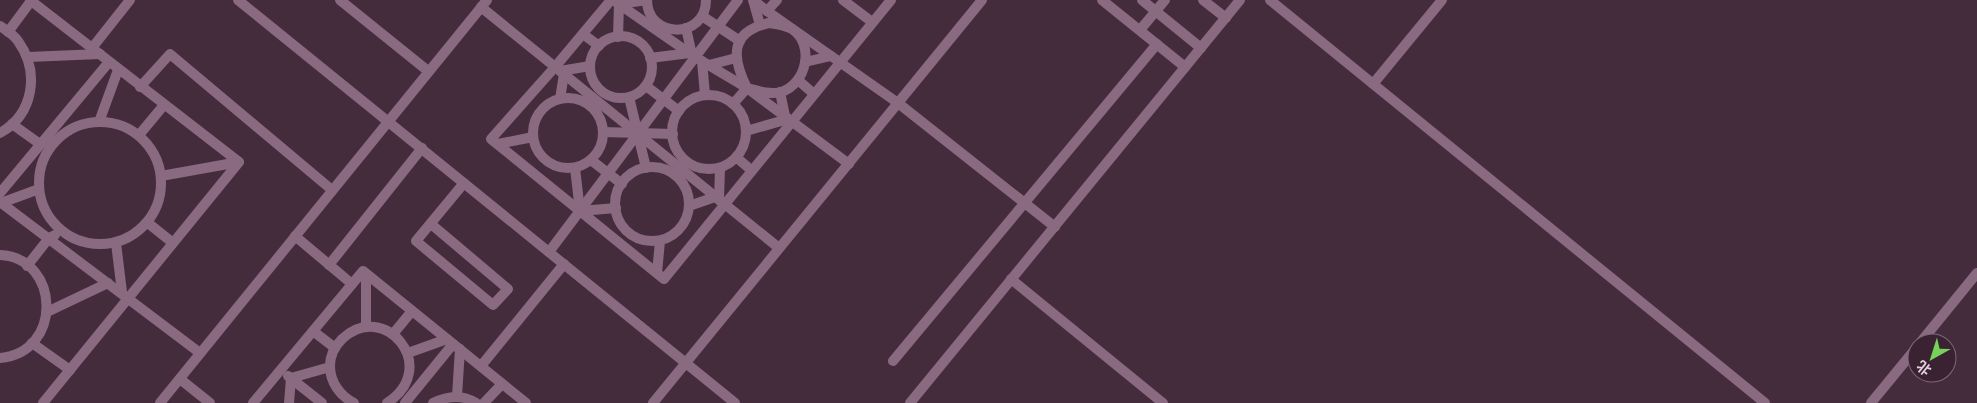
<svg xmlns="http://www.w3.org/2000/svg" width="1977" height="403" viewBox="0 0 1977 403" font-family="Inter,'Noto Sans SC',sans-serif">
<style>
.lines{fill:none;stroke-linecap:round;stroke-linejoin:round}
.minor{stroke:#8a6a80;stroke-width:10}
</style>
<rect width="100%" height="100%" fill="#452c3d"/>
<g class="lines">
<g class="minor">
<path d="M30 0 239 162 43 403"/>
<path d="M238 0 735 403"/>
<path d="M340 0 428 71"/>
<path d="M611 0 555 67 491 139 664 279 891 0"/>
<path d="M613 0 695 57 747 88 849 164"/>
<path d="M647 0C647 39 706 40 706 0"/>
<path d="M753 0 767 11 777 0"/>
<path d="M753 0 760 25"/>
<path d="M843 0 872 22"/>
<path d="M1102 0 1185 67"/>
<path d="M1142 0 1201 48"/>
<path d="M1203 0 1226 18"/>
<path d="M1270 0 1765 403"/>
<path d="M481 7 779 248"/>
<path d="M767 11 898 103 1055 227"/>
<path d="M702 16 740 41"/>
<path d="M769 23C776 24 785 25 792 29 815 44 807 84 781 92 770 95 758 91 747 88 732 58 729 32 769 23Z"/>
<path d="M0 26C6 30 14 35 18 41 40 72 34 114 0 133"/>
<path d="M686 28 692 55"/>
<path d="M1140 30 1165 0"/>
<path d="M8 32 31 1"/>
<path d="M583 34 599 46"/>
<circle cx="621" cy="67" r="31"/>
<path d="M618 37 619 4 647 0"/>
<path d="M92 48 130 0"/>
<path d="M28 57 100 54"/>
<path d="M650 58 690 53"/>
<path d="M702 61 705 95"/>
<path d="M805 62 831 56"/>
<path d="M709 65 736 58"/>
<path d="M560 71 590 66"/>
<path d="M798 80 814 94"/>
<path d="M1373 84 1442 0"/>
<path d="M646 86 679 111"/>
<path d="M140 87 170 54 332 190"/>
<path d="M780 92 785 116"/>
<circle cx="709" cy="132" r="37"/>
<path d="M629 97 646 168"/>
<circle cx="568" cy="133" r="35"/>
<path d="M560 99 564 74"/>
<path d="M733 104 747 88"/>
<circle cx="100" cy="183" r="61"/>
<path d="M99 122 118 70"/>
<path d="M12 124 40 144"/>
<path d="M746 131 788 119"/>
<path d="M603 132 673 134"/>
<path d="M139 135 164 105"/>
<path d="M498 144 533 137"/>
<path d="M736 157 751 170"/>
<path d="M591 160 622 184"/>
<circle cx="652" cy="204" r="37"/>
<path d="M575 168 580 211 616 208"/>
<path d="M161 176 239 162"/>
<path d="M0 193 109 62"/>
<path d="M719 200 720 168"/>
<path d="M0 202 200 353"/>
<path d="M1 203 39 189"/>
<path d="M689 206 715 197"/>
<path d="M148 223 173 243"/>
<path d="M431 224 508 289 493 305 416 241 464 183"/>
<path d="M295 236 352 284"/>
<path d="M116 243 122 292"/>
<path d="M549 252 738 0"/>
<path d="M0 255C61 258 63 353 0 358"/>
<path d="M329 265 422 148"/>
<path d="M27 266 49 238 55 235"/>
<path d="M657 273 660 241"/>
<path d="M1011 279 1163 403"/>
<path d="M47 312 108 283"/>
<path d="M366 327V274"/>
<path d="M313 331 335 348"/>
<path d="M393 334 412 311"/>
<path d="M32 343 70 370"/>
<path d="M1920 343 1977 273"/>
<path d="M408 353 447 339"/>
<path d="M893 361 1157 44"/>
<path d="M481 366 564 264"/>
<path d="M288 376 322 403"/>
<path d="M180 379 210 403"/>
<path d="M457 396 460 349"/>
<path d="M160 403 487 0"/>
<path d="M253 403 363 271 526 403"/>
<path d="M289 403 291 378 330 367"/>
<path d="M354 403C340 396 330 382 330 366 330 356 335 346 342 339 384 299 442 367 387 403"/>
<path d="M405 403 453 344"/>
<path d="M433 403C447 396 462 394 476 403"/>
<path d="M484 403 502 384"/>
<path d="M653 403 982 0"/>
<path d="M910 403 1240 0"/>
<path d="M1871 403 1917 347"/>
</g>
</g>
<g transform="translate(1932 358) rotate(219)"><circle r="24" fill="#3a2233" stroke="#7e6877"/>
<path d="M0-4L9 19L0 12L-9 19Z" fill="#76d25a"/>
<text y="-8" font-size="14" font-weight="bold" text-anchor="middle" fill="#e3d2dd">北</text>
</g>
</svg>
